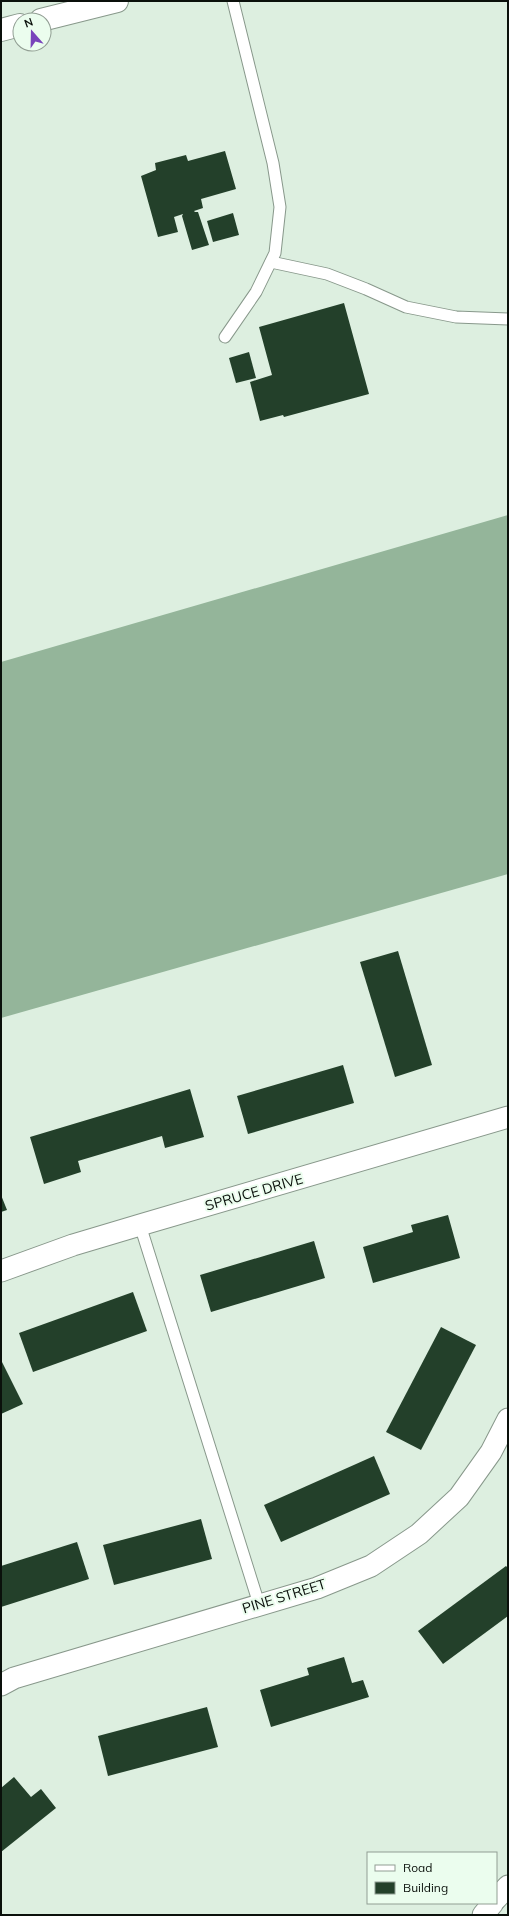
<svg xmlns="http://www.w3.org/2000/svg" width="509" height="1916" viewBox="0 0 509 1916" font-family="Mulish,sans-serif">
<style>
.forest{fill:#94b59a}
.building{fill:#23402a}
.lines{fill:none;stroke-linecap:round;stroke-linejoin:round}
.lane-casing{stroke:#88988b;stroke-width:13}
.street-casing{stroke:#88988b;stroke-width:23}
.primary-casing{stroke:#88988b;stroke-width:24}
.lane{stroke:#fff;stroke-width:11}
.street{stroke:#fff;stroke-width:21}
.primary{stroke:#fff;stroke-width:22}
.labels{text-anchor:middle;stroke-width:4;stroke-linejoin:round;paint-order:stroke}
.street-label{font-size:14px;fill:#0a100b;stroke:#ebfdee}
</style>
<rect width="100%" height="100%" fill="#ddefe0"/>
<path class="forest" d="M508 515V874L1 1018V662Z"/>
<g class="building">
<path d="M225 151 236 189 201 199 203 208 194 211 195 212H198L209 245 192 250 182 216 183 214 174 217 178 232 158 237 141 176 156 170 155 163 186 155 188 161Z"/>
<path d="M233 213 239 235 213 242 207 221Z"/>
<path d="M344 303 369 394 284 417 283 415 260 421 250 382 272 375 259 327Z"/>
<path d="M249 352 256 378 236 383 229 358Z"/>
<path d="M398 951 432 1065 395 1077 360 962Z"/>
<path d="M343 1065 354 1103 248 1134 237 1096Z"/>
<path d="M190 1089 204 1137 165 1148 162 1136 78 1161 81 1172 44 1184 30 1137Z"/>
<path d="M1 1195 7 1210 1 1212Z"/>
<path d="M448 1215 460 1258 373 1283 363 1247 413 1232 411 1225Z"/>
<path d="M314 1241 325 1278 211 1312 200 1275Z"/>
<path d="M133 1292 147 1331 33 1372 19 1333Z"/>
<path d="M441 1327 476 1345 421 1450 386 1432Z"/>
<path d="M1 1360 23 1404 1 1414Z"/>
<path d="M374 1456 390 1494 281 1542 264 1505Z"/>
<path d="M201 1519 212 1559 114 1585 103 1545Z"/>
<path d="M77 1542 89 1579 1 1607V1566Z"/>
<path d="M506 1566 508 1568V1616L443 1664 418 1631Z"/>
<path d="M344 1657 352 1683 363 1680 369 1697 271 1727 260 1690 309 1675 307 1668Z"/>
<path d="M207 1707 218 1747 108 1776 98 1736Z"/>
<path d="M14 1777 31 1797 41 1789 56 1808 1 1852V1788Z"/>
</g>
<g class="lines">
<defs>
<g id="lane">
<path d="M271 262 327 274 366 289 406 307 456 317 508 319"/>
<path d="M225 337 256 292 275 253 280 207 273 163 233 1"/>
<path d="M140 1225 259 1604"/>
</g>
<g id="street">
<path d="M1 1271 73 1245 140 1225 508 1117"/>
<path d="M1 1685 14 1678 317 1588 371 1566 419 1534 459 1497 491 1452 508 1419"/>
<path d="M496 1899 508 1886"/>
<path d="M483 1915 493 1903"/>
</g>
<g id="primary">
<path d="M41 20 117 1"/>
<path d="M1 30 20 25"/>
</g>
</defs>
<use href="#lane" class="lane-casing"/>
<use href="#street" class="street-casing"/>
<use href="#primary" class="primary-casing"/>
<use href="#lane" class="lane"/>
<use href="#street" class="street"/>
<use href="#primary" class="primary"/>
</g>
<g class="labels">
<g class="street-label">
<text transform="translate(254 1192) rotate(-16)" y="5">SPRUCE DRIVE</text>
<text transform="translate(284 1596) rotate(-17)" y="5">PINE STREET</text>
</g>
</g>
<rect width="509" height="1916" fill="none" stroke="#0a100b" stroke-width="4"/>
<rect x="367" y="1852" width="130" height="52" fill="#ebfdee" stroke="#919e93"/>
<rect x="375" y="1865" width="20" height="6" fill="#ffffff" stroke="#919e93"/>
<text x="403" y="1872" font-size="12" fill="#0a100b">Road</text>
<rect x="375" y="1882" width="20" height="12" fill="#23402a" stroke="#919e93"/>
<text x="403" y="1892" font-size="12" fill="#0a100b">Building</text>
<g transform="translate(32 32) rotate(340)"><circle r="19" fill="#ebfdee" stroke="#919e93"/>
<path d="M0-3L7 15L0 10L-7 15Z" fill="#7944bb"/>
<text y="-6" font-size="11" font-weight="bold" text-anchor="middle" fill="#0a100b">N</text>
</g>
</svg>
